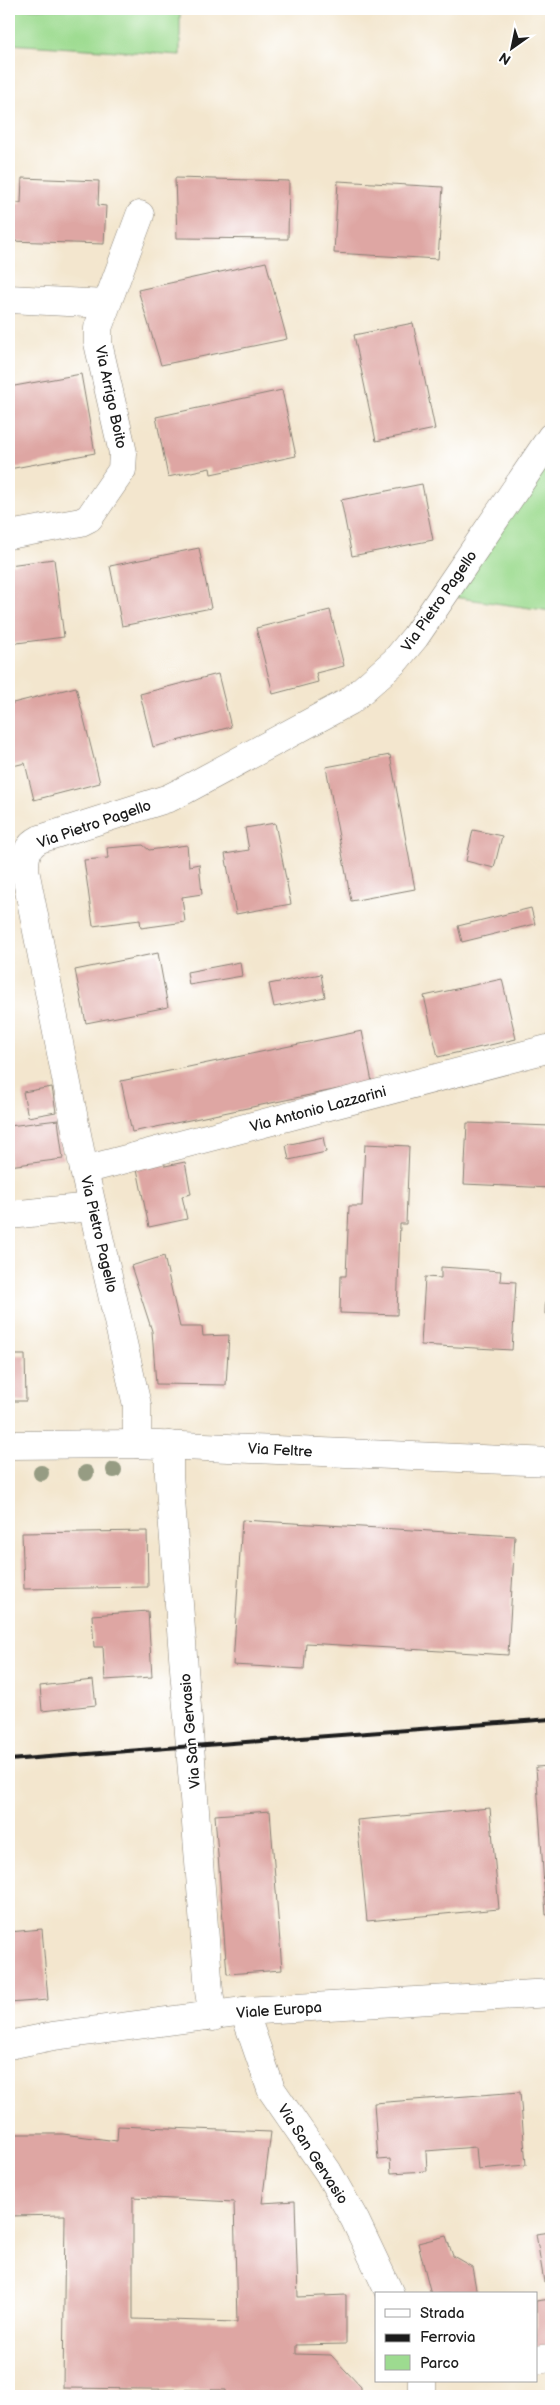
<svg xmlns="http://www.w3.org/2000/svg" width="560" height="2405" viewBox="0 0 560 2405" font-family="'Balsamiq Sans',sans-serif">
<style>
.green{fill:#9ddb90;stroke:#5c7c56}
.building{fill:#dea6a3;fill-rule:evenodd}
.lines{fill:none;stroke-linecap:round;stroke-linejoin:round}
.minor-casing{stroke:#888175;stroke-width:29}
.major-casing{stroke:#888175;stroke-width:29}
.minor{stroke:#fff;stroke-width:28}
.major{stroke:#fff;stroke-width:28}
.rail{stroke:#1c1c1c;stroke-width:4}
.tree{fill:#969c83}
.labels{text-anchor:middle;stroke-width:4;stroke-linejoin:round;paint-order:stroke}
.street-label{font-size:15px;fill:#1c1c1c;stroke:#fff}
</style>
<rect width="100%" height="100%" fill="#fff"/>
<filter id="ink" filterUnits="userSpaceOnUse"><feTurbulence type="fractalNoise" baseFrequency=".02" numOctaves="2"/><feDisplacementMap in="SourceGraphic" scale="10" xChannelSelector="R" yChannelSelector="G"/><feConvolveMatrix kernelMatrix="1 2 1 2 8 2 1 2 1" color-interpolation-filters="sRGB"/></filter>
<filter id="wash" filterUnits="userSpaceOnUse"><feTurbulence type="fractalNoise" baseFrequency=".0096" numOctaves="4" result="noise"/><feDisplacementMap in="SourceGraphic" scale="20" xChannelSelector="R" yChannelSelector="G"/><feGaussianBlur stdDeviation="1.12" result="paint"/><feColorMatrix in="noise" values="0 0 0 0 0 0 0 0 0 0 0 0 0 0 0 0 0 1.4 0 .05"/><feComposite in="paint" operator="in"/></filter>
<g filter="url(#wash)">
<rect width="100%" height="100%" fill="#f3e6ce"/>
<g class="green">
<path d="M9 9H180V55L9 44Z"/>
<path d="M551 456V611L453 597Z"/>
</g>
<g id="blocks">
<g class="building">
<path d="M22 178 99 181 98 205 106 206 104 244 10 241 11 202 21 203Z"/>
<path d="M175 178 289 181 288 239 177 238Z"/>
<path d="M338 181 443 187 438 259 334 253Z"/>
<path d="M266 262 287 339 161 365 138 290Z"/>
<path d="M413 323 435 429 376 441 354 335Z"/>
<path d="M81 374 95 453 9 469V387Z"/>
<path d="M282 390 296 456 211 474 210 468 168 477 156 417Z"/>
<path d="M422 484 433 540 352 556 341 500Z"/>
<path d="M199 548 211 608 122 626 110 566Z"/>
<path d="M54 559 64 637 9 644V565Z"/>
<path d="M330 610 344 666 316 673 318 682 273 694 256 628Z"/>
<path d="M218 674 231 727 153 747 140 694Z"/>
<path d="M76 687 100 783 34 800 25 763 9 767V704Z"/>
<path d="M390 755 415 889 351 901 326 767Z"/>
<path d="M275 823 291 904 236 914 225 854 249 850 245 828Z"/>
<path d="M473 830 502 836 494 868 466 861Z"/>
<path d="M143 845 149 850 187 845 189 866 199 864 202 894 182 897 185 922 141 928 140 920 93 926 84 860 108 858 107 848Z"/>
<path d="M531 908 535 924 462 942 458 926Z"/>
<path d="M158 953 168 1007 86 1023 75 970Z"/>
<path d="M240 962 242 976 189 985 187 972Z"/>
<path d="M321 974 325 997 274 1007 269 984Z"/>
<path d="M502 979 516 1039 438 1057 424 996Z"/>
<path d="M362 1031 372 1082 132 1132 121 1081Z"/>
<path d="M52 1087 56 1112 28 1117 23 1092Z"/>
<path d="M58 1120 63 1159 9 1166V1126Z"/>
<path d="M467 1123 551 1126V1188L464 1184Z"/>
<path d="M323 1137 326 1152 289 1160 286 1145Z"/>
<path d="M365 1144 409 1146 406 1224H400L397 1315 340 1313 341 1276H346L349 1206H362Z"/>
<path d="M164 1159 165 1166 185 1162 191 1194 182 1196 187 1219 149 1227 136 1164Z"/>
<path d="M164 1256 180 1327H202L203 1336 229 1335 226 1385 156 1384 152 1331 131 1266Z"/>
<path d="M441 1267 501 1271 500 1281 516 1282 512 1350 421 1345 425 1277 441 1278Z"/>
<path d="M546 1287H551V1314H545Z"/>
<path d="M9 1355H25L26 1401H9Z"/>
<path d="M242 1520 515 1536 508 1655 306 1643 304 1669 233 1665Z"/>
<path d="M147 1531 148 1587 24 1589 22 1533Z"/>
<path d="M148 1611 152 1677 105 1680 103 1647H94L92 1615Z"/>
<path d="M93 1680 96 1705 42 1711 40 1686Z"/>
<path d="M551 1766V1914L546 1915 536 1767Z"/>
<path d="M490 1808 499 1909 367 1921 357 1820Z"/>
<path d="M270 1811 282 1970 227 1974 215 1815Z"/>
<path d="M42 1929 48 2000 9 2003V1932Z"/>
<path d="M520 2092 526 2165 478 2169 476 2147 426 2151 427 2171 391 2173 390 2159 378 2160 374 2103Z"/>
<path d="M118 2126 271 2132 262 2203 295 2201 298 2297 346 2295V2344L296 2345V2354L331 2355 361 2387V2396H226V2390L63 2388 65 2215 9 2216V2134H63L117 2141ZM133 2197 234 2202 237 2322 133 2319Z"/>
<path d="M551 2232V2281L544 2282 536 2234Z"/>
<path d="M446 2236 453 2256 472 2267 477 2294H431L418 2243Z"/>
<path d="M551 2299V2345L536 2347V2301Z"/>
</g>
</g>
</g>
<g filter="url(#ink)">
<use href="#blocks" fill-opacity="0" stroke="#888175" stroke-width="1"/>
<g class="lines">
<defs>
<g id="minor">
<path d="M9 299 106 304"/>
<path d="M9 535 81 522 89 518 122 470 123 453 98 343V328L140 215"/>
<path d="M84 1170 551 1048"/>
<path d="M9 1215 92 1207"/>
<path d="M137 1444V1405L134 1392 84 1170 25 870C25 856 26 846 40 839L169 798 185 790 350 701 395 661 415 637 551 437"/>
<path d="M169 1445V1475L209 1991 213 2017"/>
<path d="M244 2011 271 2089 328 2172 355 2220 390 2294"/>
<path d="M536 2360 551 2358"/>
<path d="M422 2396V2381"/>
</g>
<g id="major">
<path d="M9 1445 137 1444 551 1462"/>
<path d="M9 2045 53 2036 244 2011 551 1993"/>
</g>
</defs>
<use href="#minor" class="minor-casing"/>
<use href="#major" class="major-casing"/>
<use href="#minor" class="minor"/>
<use href="#major" class="major"/>
<path class="rail" d="M9 1760 551 1719"/>
</g>
<g class="tree">
<circle cx="114" cy="1470" r="8"/>
<circle cx="41" cy="1473" r="8"/>
<circle cx="86" cy="1473" r="8"/>
</g>
</g>
<g class="labels">
<g class="street-label">
<text transform="translate(111 397) rotate(78)" y="5">Via Arrigo Boito</text>
<text transform="translate(439 601) rotate(-55)" y="5">Via Pietro Pagello</text>
<text transform="translate(94 824) rotate(-19)" y="5">Via Pietro Pagello</text>
<text transform="translate(318 1109) rotate(-15)" y="5">Via Antonio Lazzarini</text>
<text transform="translate(99 1234) rotate(77)" y="5">Via Pietro Pagello</text>
<text transform="translate(280 1450) rotate(3)" y="5">Via Feltre</text>
<text transform="translate(190 1731) rotate(-95)" y="5">Via San Gervasio</text>
<text transform="translate(279 2010) rotate(-4)" y="5">Viale Europa</text>
<text transform="translate(313 2154) rotate(57)" y="5">Via San Gervasio</text>
</g>
</g>
<rect width="560" height="2405" fill="none" stroke="#fff" stroke-width="30"/>
<rect x="375" y="2292" width="162" height="90" fill="#ffffff" stroke="#a4a4a4"/>
<rect x="385" y="2309" width="25" height="8" fill="#ffffff" stroke="#a4a4a4"/>
<text x="420" y="2318" font-size="15" fill="#1c1c1c">Strada</text>
<rect x="385" y="2334" width="25" height="8" fill="#1c1c1c" stroke="#a4a4a4"/>
<text x="420" y="2342" font-size="15" fill="#1c1c1c">Ferrovia</text>
<rect x="385" y="2355" width="25" height="15" fill="#9ddb90" stroke="#a4a4a4"/>
<text x="420" y="2368" font-size="15" fill="#1c1c1c">Parco</text>
<g transform="translate(512 48) rotate(213)" stroke="#ffffff" stroke-width="4" paint-order="stroke">
<path d="M0-4L9 19L0 12L-9 19Z" fill="#1c1c1c"/>
<text y="-8" font-size="14" font-weight="bold" text-anchor="middle" fill="#1c1c1c">N</text>
</g>
</svg>
